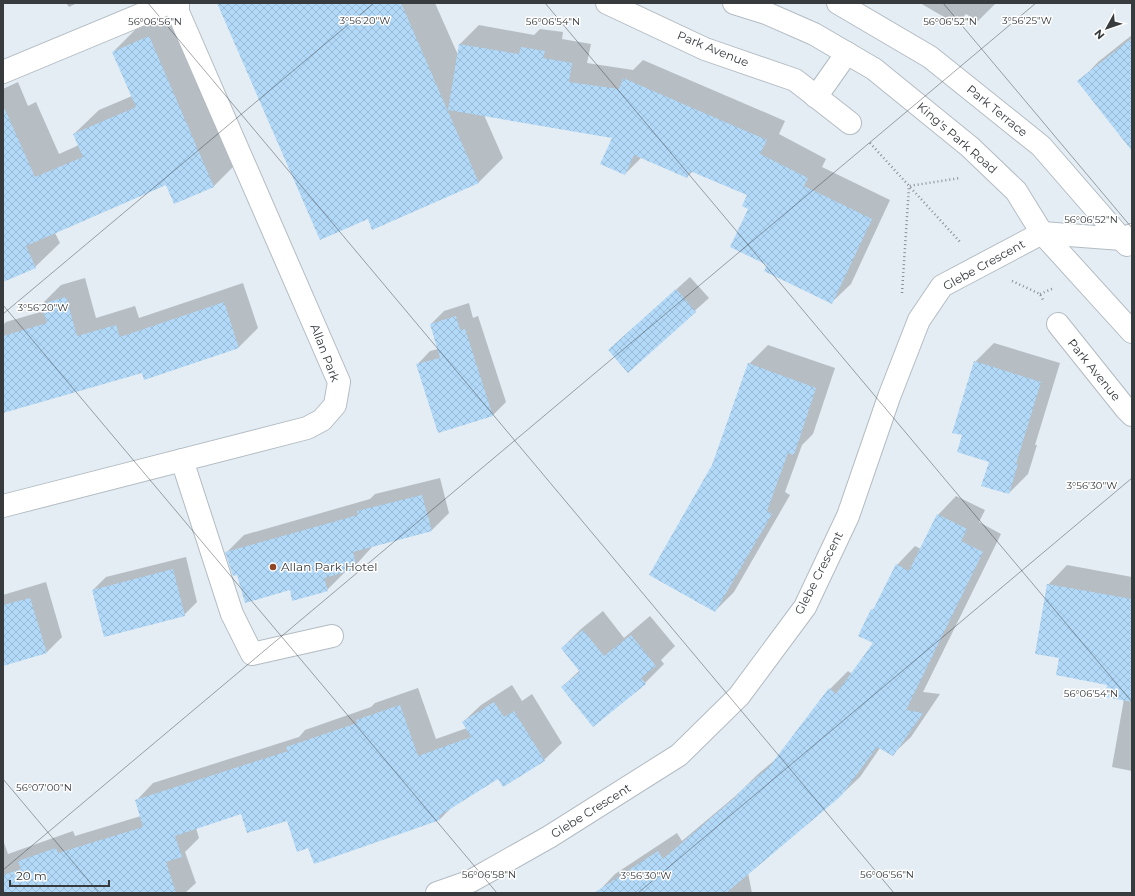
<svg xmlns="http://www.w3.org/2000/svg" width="1135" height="896" viewBox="0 0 1135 896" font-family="Montserrat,sans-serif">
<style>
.shadow{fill:#0003}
.building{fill:url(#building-cross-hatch)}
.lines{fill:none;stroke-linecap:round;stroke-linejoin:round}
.minor-casing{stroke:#b3bcc3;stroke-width:24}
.path{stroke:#898f94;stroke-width:2.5;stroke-dasharray:1 3;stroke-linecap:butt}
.minor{stroke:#fff;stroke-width:22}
.ticks{fill:none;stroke:#373b3e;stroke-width:1;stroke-opacity:0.45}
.poi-dot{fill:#8f4726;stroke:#fff;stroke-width:1.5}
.labels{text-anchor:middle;stroke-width:3;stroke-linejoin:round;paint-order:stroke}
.street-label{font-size:12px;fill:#373b3e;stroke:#fff}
.poi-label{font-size:12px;fill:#373b3e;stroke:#fff;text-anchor:start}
.ticks-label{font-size:10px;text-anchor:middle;fill:#373b3e;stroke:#fff;stroke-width:3;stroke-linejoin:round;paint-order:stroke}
</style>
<defs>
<pattern id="building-cross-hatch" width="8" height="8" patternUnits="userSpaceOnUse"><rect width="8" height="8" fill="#b2d9f8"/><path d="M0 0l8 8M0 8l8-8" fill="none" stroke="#9abbd6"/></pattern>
</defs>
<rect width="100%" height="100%" fill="#e4edf4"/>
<g class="shadow">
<path d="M66 3H77L69 7Z"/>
<path d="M219 3H435L458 55 460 44 479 25 534 35 540 29 563 32 562 39 591 44 587 63 633 70 643 60 785 121 779 134 826 159 822 167 890 200 851 284 832 302 769 265 750 208 749 195 693 171 687 177 642 157 625 174 614 137 484 115 503 158 479 182 372 228 368 218Z"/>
<path d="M920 3H996L978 21 966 14 956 24Z"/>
<path d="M173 13 238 162 214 186 175 203 167 184 55 233 60 243 35 267 3 271V89L18 82 28 106 36 102 59 154 79 145 74 134 99 110 132 96 113 52 137 28Z"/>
<path d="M1132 35V131L1079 82 1098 62Z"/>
<path d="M690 277 709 298 628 371 609 350Z"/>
<path d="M85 278 96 318 135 306 139 318 243 283 258 328 239 347 142 371 3 412V325L6 322 44 311 42 304 61 285Z"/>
<path d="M469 303 473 318 478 316 506 402 493 415 417 365 430 351 438 349 431 324 444 311Z"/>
<path d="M994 343 1060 363 1035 445H1037L1028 474 1009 493 990 461 963 435 975 362Z"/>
<path d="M768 345 835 368 813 434 802 445 785 492 790 495 734 592 715 611 713 465 749 364Z"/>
<path d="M440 478 449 513 431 531 373 546 352 569 344 571 345 572 327 590 290 589 237 573 226 553 244 535 370 499 375 494Z"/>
<path d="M956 496 985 510 979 522 1001 534 923 692 940 694 911 737 892 755 880 748 860 777 841 795 748 873 752 893H597L615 874 677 833 682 841 739 793 757 775 776 759 830 689 848 671 852 674 874 642 872 610 877 605 897 565 915 546 921 549 938 515Z"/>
<path d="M186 557 197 602 184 615 93 590 106 577Z"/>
<path d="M1067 565 1132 577V771L1112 767 1124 699 1108 684 1060 657 1048 585Z"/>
<path d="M46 582 62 637 46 653 3 665V595Z"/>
<path d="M603 611 624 638 650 616 675 646 661 660 664 664 645 683 562 687 580 670 562 648 581 629Z"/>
<path d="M512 685 522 701 532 694 562 743 544 760 498 778 453 806 440 819 315 863 309 846 287 819 242 813 196 828 199 838 185 852 196 883 185 893H3V840L8 854 73 831 75 836 141 816 136 801 153 783 299 737 305 730 371 707 375 703 418 688 436 739 467 728 463 722 481 705Z"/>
</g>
<g class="building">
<path d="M217 3H401L479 183 372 230 368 219 320 240Z"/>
<path d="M149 36 214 187 174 204 166 185 26 246 36 268 3 282V105L35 177 83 157 73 134 136 107 112 52Z"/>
<path d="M1132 38V151L1077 81Z"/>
<path d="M459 44 519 54 521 47 545 51 543 58 572 63 569 82 619 89 623 78 767 140 760 154 808 178 804 186 872 219 832 304 764 271 767 265 730 247 748 209 742 206 747 195 690 171 687 178 634 155 625 175 600 164 612 138 448 110Z"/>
<path d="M676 289 696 312 628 373 608 350Z"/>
<path d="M66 297 77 336 116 325 120 337 224 302 239 348 144 380 142 373 3 413V336L47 323 41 304Z"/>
<path d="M456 316 460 330 465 329 493 416 438 433 416 364 440 358 430 324Z"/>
<path d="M974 361 1041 382 1016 464H1018L1009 494 981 486 989 462 957 452 962 435 952 433Z"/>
<path d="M748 363 816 388 794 455 788 453 767 511 772 514 715 612 649 575 712 465Z"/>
<path d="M422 495 432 531 353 552 356 564 352 567 353 570 324 578 328 591 292 601 290 590 245 603 237 575 233 576 225 552 358 515 357 511Z"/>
<path d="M937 514 967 529 961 541 983 552 906 710 923 713 893 756 877 747 841 796 726 893H594L658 851 663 859 738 795 737 794 769 767 829 688 836 694 873 643 858 636 871 609 873 610 896 564 909 571Z"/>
<path d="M173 569 185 616 104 637 92 590Z"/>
<path d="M1047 584 1132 599V702L1105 697 1107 685 1056 675 1059 658 1035 654Z"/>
<path d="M30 598 47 653 3 666V605Z"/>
<path d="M583 630 604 656 631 635 656 666 641 678 646 684 593 727 561 687 580 672 561 648Z"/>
<path d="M494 702 504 717 514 711 545 761 503 787 498 779 439 816 440 820 314 864 308 848 297 852 287 821 247 833 241 814 175 836 182 857 166 862 176 893H3V875L21 869 18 861 56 848 58 853 143 827 135 800 288 751 286 747 357 723 356 720 400 705 418 756 471 737 462 722Z"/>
</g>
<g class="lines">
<defs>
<g id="minor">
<path d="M607 3 705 49 795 80 850 123"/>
<path d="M734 3 766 13 814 34 874 69 970 147 1016 191 1042 233 1132 332"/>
<path d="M838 3 930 57 1041 146 1127 245"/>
<path d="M3 72 169 3"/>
<path d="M816 97 847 53"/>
<path d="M1058 324 1126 409 1132 415"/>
<path d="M182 460 232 614 252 654 332 636"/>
<path d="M3 506 307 428 322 420 335 405 339 382 178 12V3"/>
<path d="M437 893 471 881 549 837 679 755 739 696 805 607 848 516 889 397 919 320 942 286 1042 233 1122 239 1132 235"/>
</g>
</defs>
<use href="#minor" class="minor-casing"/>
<g class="path">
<path d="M870 143 961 243"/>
<path d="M1012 281 1040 294 1043 300"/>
<path d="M902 293 909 186 960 178"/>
<path d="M1040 294 1054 288"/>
</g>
<use href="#minor" class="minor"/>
</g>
<path class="ticks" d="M148 3 894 893M545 3 1132 702M943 3 1132 228M3 305 497 893M3 314 374 3M3 779 99 893M3 870 1036 3M638 893 1132 478"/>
<circle class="poi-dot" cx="273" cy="567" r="4"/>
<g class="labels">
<g class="street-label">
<text transform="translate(713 49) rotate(22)" y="4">Park Avenue</text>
<text transform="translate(997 111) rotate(39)" y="4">Park Terrace</text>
<text transform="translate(957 138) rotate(41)" y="4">King's Park Road</text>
<text transform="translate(984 265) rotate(-29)" y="4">Glebe Crescent</text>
<text transform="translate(325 353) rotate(69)" y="4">Allan Park</text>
<text transform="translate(1094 370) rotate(51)" y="4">Park Avenue</text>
<text transform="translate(819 573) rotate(-63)" y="4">Glebe Crescent</text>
<text transform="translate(591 811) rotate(-32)" y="4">Glebe Crescent</text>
</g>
<g class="poi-label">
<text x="281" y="571">Allan Park Hotel</text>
</g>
</g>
<g class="ticks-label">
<text x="365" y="24">3°56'20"W</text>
<text x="1027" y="24">3°56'25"W</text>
<text x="155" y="25">56°06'56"N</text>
<text x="553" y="25">56°06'54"N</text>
<text x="950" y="25">56°06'52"N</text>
<text x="1091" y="223">56°06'52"N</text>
<text x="43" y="311">3°56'20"W</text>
<text x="1092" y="489">3°56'30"W</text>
<text x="1091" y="697">56°06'54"N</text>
<text x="44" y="791">56°07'00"N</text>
<text x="489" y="878">56°06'58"N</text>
<text x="887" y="878">56°06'56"N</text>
<text x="646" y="879">3°56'30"W</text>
</g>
<rect width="1135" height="896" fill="none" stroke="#373b3e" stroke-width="8"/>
<g transform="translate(1107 28) rotate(230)" stroke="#ffffff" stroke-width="3" paint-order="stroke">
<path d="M0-3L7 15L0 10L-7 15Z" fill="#373b3e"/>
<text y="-6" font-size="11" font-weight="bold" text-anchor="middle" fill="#373b3e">N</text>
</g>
<path d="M10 880v6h99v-6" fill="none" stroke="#373b3e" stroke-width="2"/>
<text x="16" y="880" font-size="12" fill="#373b3e" stroke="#ffffff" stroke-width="3" paint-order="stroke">20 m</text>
</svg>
